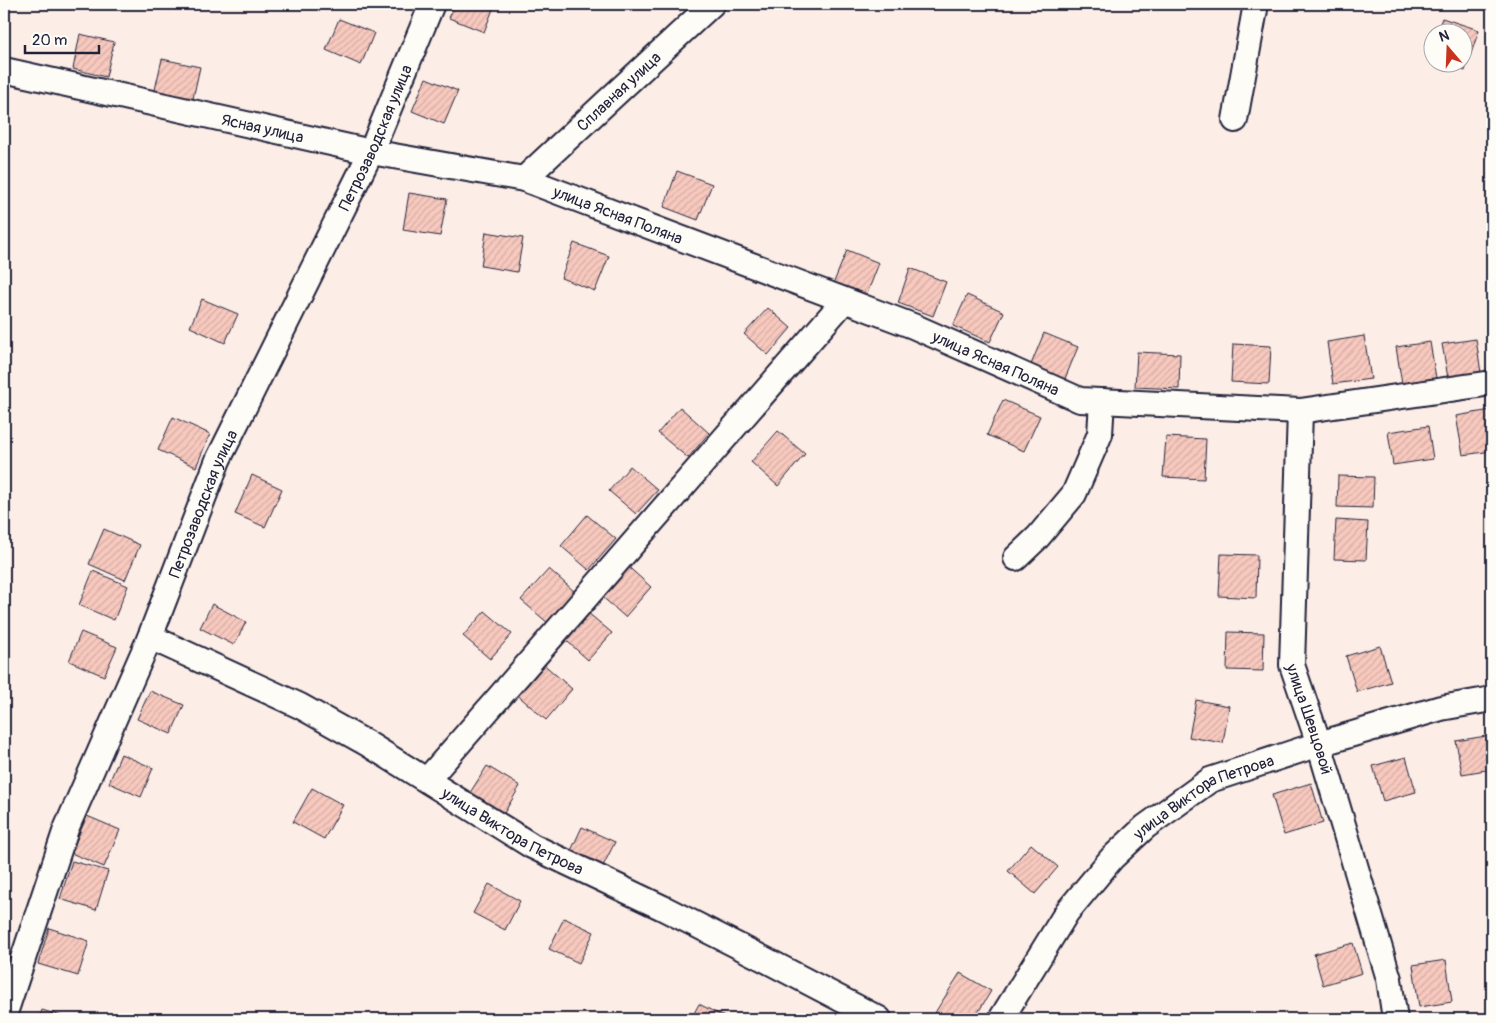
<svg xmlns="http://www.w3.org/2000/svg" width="1496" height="1023" viewBox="0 0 1496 1023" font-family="Pangolin,sans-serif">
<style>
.building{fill:url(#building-hatch);stroke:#22223b}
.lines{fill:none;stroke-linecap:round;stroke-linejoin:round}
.minor-casing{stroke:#22223b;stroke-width:28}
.minor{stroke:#fdfcf7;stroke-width:24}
.labels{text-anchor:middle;stroke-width:5;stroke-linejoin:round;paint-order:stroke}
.street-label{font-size:16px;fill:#22223b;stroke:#fdfcf7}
</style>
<defs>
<pattern id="building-hatch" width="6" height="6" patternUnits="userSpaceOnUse" patternTransform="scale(1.25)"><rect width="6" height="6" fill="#f8c9be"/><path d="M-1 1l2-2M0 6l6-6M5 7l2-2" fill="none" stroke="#d4aca4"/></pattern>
</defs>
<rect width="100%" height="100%" fill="#fcede6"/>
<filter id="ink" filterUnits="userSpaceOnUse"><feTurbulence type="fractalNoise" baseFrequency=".02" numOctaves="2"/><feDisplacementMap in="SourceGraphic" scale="10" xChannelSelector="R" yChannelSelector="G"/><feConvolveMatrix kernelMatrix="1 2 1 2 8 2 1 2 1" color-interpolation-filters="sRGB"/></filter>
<g filter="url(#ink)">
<g class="building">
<path d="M455 4H495L484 32 449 18Z"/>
<path d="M1442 18 1479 30 1465 71 1441 62H1464V32H1437Z"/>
<path d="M339 19 374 33 361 65 326 50Z"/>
<path d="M80 34 114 42 106 77 73 69Z"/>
<path d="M1434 44V60L1428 58Z"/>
<path d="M162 59 200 67 192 103 154 94Z"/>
<path d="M426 78 458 91 444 124 412 111Z"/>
<path d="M677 171 712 184 698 220 664 207Z"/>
<path d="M409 193 447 199 440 236 403 230Z"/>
<path d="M486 232 523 238 517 272 481 266Z"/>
<path d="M574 243 609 256 595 291 561 278Z"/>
<path d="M847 250 879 263 867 294 834 282Z"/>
<path d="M910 268 946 282 933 316 898 303Z"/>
<path d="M967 295 1004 312 990 342 953 326Z"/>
<path d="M202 299 238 314 225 343 190 327Z"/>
<path d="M768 308 791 328 768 355 744 334Z"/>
<path d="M1044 333 1078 347 1064 381 1030 367Z"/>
<path d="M1364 336 1371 379 1333 384 1327 342Z"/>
<path d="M1476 339 1481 373 1448 378 1442 344Z"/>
<path d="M1430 342 1436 378 1402 384 1396 347Z"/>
<path d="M1233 344 1271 346 1269 384 1231 382Z"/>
<path d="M1137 352 1180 354 1179 389 1135 387Z"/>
<path d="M1003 400 1040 416 1024 451 987 435Z"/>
<path d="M680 407 709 433 688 458 658 433Z"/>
<path d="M1491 410 1492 451 1463 455 1456 416Z"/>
<path d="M173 417 210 434 196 467 158 450Z"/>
<path d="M1428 426 1433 459 1393 465 1388 432Z"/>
<path d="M778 431 805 454 778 486 751 462Z"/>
<path d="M1166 437 1206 439 1204 479 1163 477Z"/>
<path d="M630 466 658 490 636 514 609 491Z"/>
<path d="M252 475 282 489 265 527 235 514Z"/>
<path d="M1338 476 1374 477 1373 508 1337 507Z"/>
<path d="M587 515 616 539 589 570 561 546Z"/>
<path d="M1336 520 1368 522 1366 560 1334 559Z"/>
<path d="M104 529 140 545 125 580 89 564Z"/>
<path d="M1221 554 1257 555 1256 598 1219 596Z"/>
<path d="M624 563 651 587 625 617 598 593Z"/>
<path d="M549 569 575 592 548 623 521 600Z"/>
<path d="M93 571 128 586 114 620 79 605Z"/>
<path d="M212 604 246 622 234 645 200 628Z"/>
<path d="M581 607 612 633 588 660 558 633Z"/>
<path d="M485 611 512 634 490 659 463 636Z"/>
<path d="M81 632 117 647 104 676 69 661Z"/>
<path d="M1228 632 1264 633 1263 671 1227 670Z"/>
<path d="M1380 646 1391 682 1357 692 1346 656Z"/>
<path d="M540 661 572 689 546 720 514 692Z"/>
<path d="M150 691 184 705 171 734 137 719Z"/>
<path d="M1196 700 1229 706 1223 743 1189 737Z"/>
<path d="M1492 735V769L1462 774 1456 741Z"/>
<path d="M121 754 153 768 141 797 109 783Z"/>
<path d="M1406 757 1416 792 1383 801 1373 766Z"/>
<path d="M487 766 520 786 500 820 466 799Z"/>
<path d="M1311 783 1323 823 1284 835 1272 795Z"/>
<path d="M312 788 343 805 324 839 293 822Z"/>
<path d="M87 816 120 830 104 867 71 853Z"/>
<path d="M582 827 615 842 601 870 569 855Z"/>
<path d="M1031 844 1058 867 1035 894 1008 871Z"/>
<path d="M72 861 108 871 96 910 60 899Z"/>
<path d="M489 884 520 901 505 930 473 913Z"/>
<path d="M564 918 594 932 579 963 549 949Z"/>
<path d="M49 928 89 941 78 976 38 964Z"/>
<path d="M1353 943 1362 973 1323 985 1314 954Z"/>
<path d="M1446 960 1452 1002 1419 1007 1413 965Z"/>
<path d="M960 973 991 991 974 1019H931Z"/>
<path d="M699 1004 728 1019H691Z"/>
<path d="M42 1010 71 1019H39Z"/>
</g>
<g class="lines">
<defs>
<g id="minor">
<path id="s1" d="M4 70 371 152 524 179 913 326 1080 400 1300 411 1492 383"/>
<path d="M1235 120 1256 4"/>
<path id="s2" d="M524 179 712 4"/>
<path id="s3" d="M1300 411 1292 665 1319 744 1389 979 1395 1019"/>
<path d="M1016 558 1038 537 1074 494 1100 434 1102 401"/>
<path id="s4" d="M150 637 300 706 368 744 532 846 663 908 766 960 879 1019"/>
<path d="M427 780 844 301"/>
<path id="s5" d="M4 1016 66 829 150 637 218 460 371 152 432 4"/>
<path id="s6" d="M1001 1019 1067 912 1112 858 1145 827 1210 780 1319 744 1441 708 1492 699"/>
</g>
</defs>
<use href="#minor" class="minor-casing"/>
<use href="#minor" class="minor"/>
</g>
</g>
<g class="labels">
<g class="street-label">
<text dy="6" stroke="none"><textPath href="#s2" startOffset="129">Сплавная улица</textPath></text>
<text dy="6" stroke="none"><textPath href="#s1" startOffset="265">Ясная улица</textPath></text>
<text dy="6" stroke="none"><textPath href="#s5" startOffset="955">Петрозаводская улица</textPath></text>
<text dy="6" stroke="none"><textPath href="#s1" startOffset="632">улица Ясная Поляна</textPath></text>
<text dy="6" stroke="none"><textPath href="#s1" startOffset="1038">улица Ясная Поляна</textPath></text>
<text dy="6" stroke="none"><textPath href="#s5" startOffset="550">Петрозаводская улица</textPath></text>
<text dy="6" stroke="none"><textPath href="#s3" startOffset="311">улица Шевцовой</textPath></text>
<text dy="6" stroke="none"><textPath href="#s6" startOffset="308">улица Виктора Петрова</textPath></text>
<text dy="6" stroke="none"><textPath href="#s4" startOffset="412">улица Виктора Петрова</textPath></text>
</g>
</g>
<rect width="1496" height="1023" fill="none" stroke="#fdfcf7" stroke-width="20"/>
<rect x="10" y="10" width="1476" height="1003" fill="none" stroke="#22223b" stroke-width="2" filter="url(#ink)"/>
<g transform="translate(1448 48) rotate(341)"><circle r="24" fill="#fdfcf7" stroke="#a5a5ac"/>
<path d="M0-4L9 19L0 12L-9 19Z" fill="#c8321e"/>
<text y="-8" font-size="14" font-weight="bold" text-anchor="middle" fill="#22223b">N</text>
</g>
<path d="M25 45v8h74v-8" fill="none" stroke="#22223b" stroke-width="2.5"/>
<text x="32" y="45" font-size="15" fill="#22223b" stroke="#fdfcf7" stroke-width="4" paint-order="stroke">20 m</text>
</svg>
